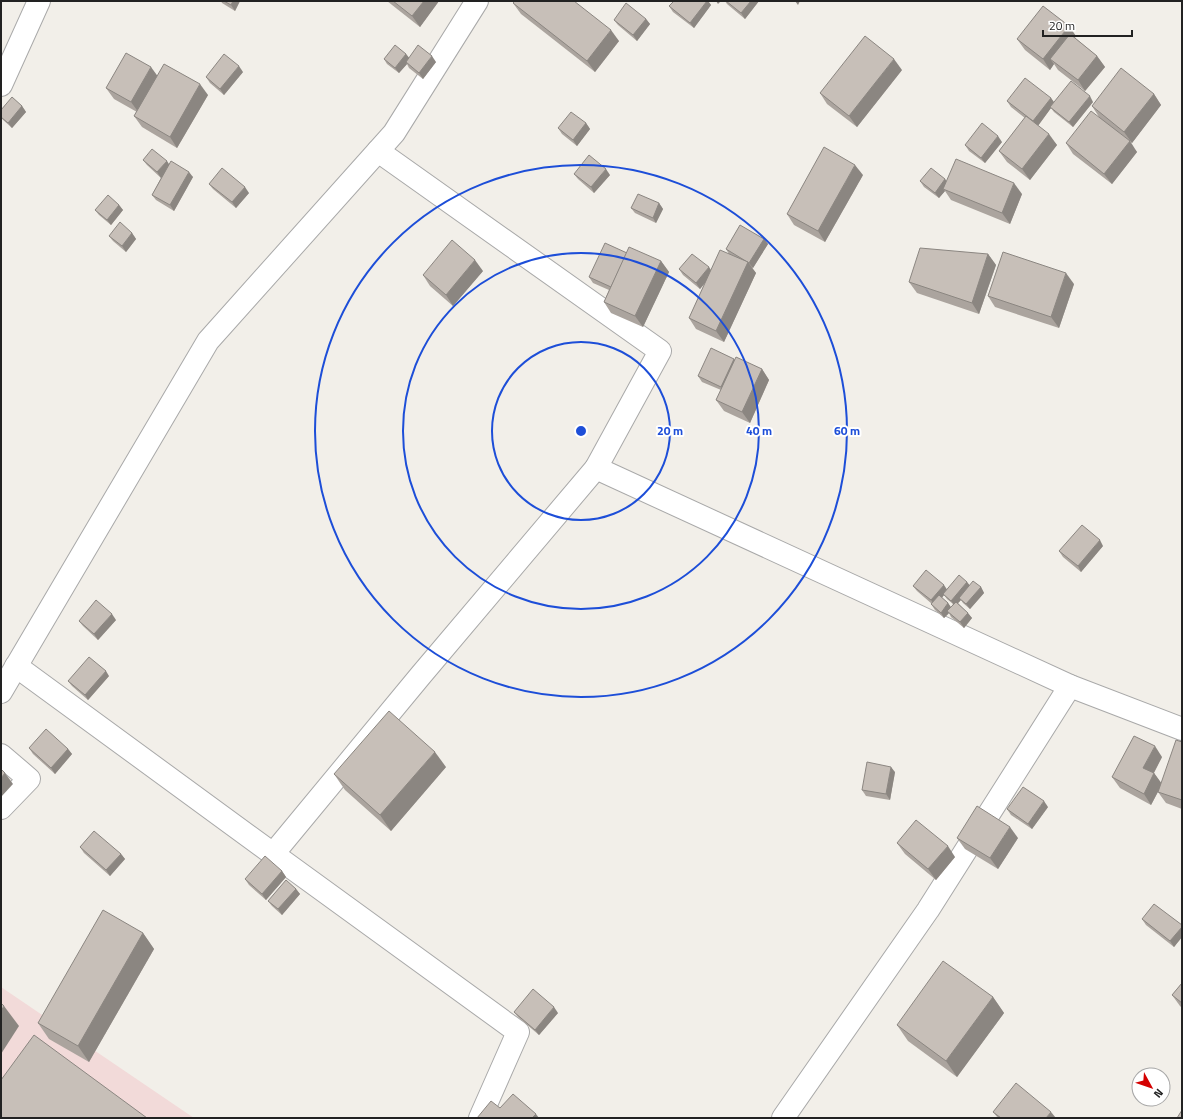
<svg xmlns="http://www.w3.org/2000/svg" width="1183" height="1119" font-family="'Titillium Web',sans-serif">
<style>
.commercial{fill:#f2dad9}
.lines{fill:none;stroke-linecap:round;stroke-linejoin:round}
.street-casing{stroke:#a9a9a9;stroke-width:24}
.street{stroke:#fff;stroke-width:22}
.wall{fill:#aba49e;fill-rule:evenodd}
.shaded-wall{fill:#8b8681}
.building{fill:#c7bfb8;stroke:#8b8681}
.ring{fill:none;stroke:#1d4ed8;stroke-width:2}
.centre{fill:#1d4ed8;stroke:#fff;stroke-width:2}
.ring-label{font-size:12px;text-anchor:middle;font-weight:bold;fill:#1d4ed8;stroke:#fff;stroke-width:4;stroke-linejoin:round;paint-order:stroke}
</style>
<rect width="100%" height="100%" fill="#f2efe9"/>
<!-- commercial -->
<polygon class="commercial" points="1,987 194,1118 1,1118"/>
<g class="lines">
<defs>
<g id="street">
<polyline points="1,85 39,1"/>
<polyline points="378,151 660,351 596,468"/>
<polyline points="16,666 273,854"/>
<polyline points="1,692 208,341 394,133 477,1"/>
<polyline points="1,755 29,779 1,808"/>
<polyline points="480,1118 518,1032 273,854 421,675 596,468 1070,686 1182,729"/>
<polyline points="783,1118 928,910 1070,686"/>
</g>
</defs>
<!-- street casing -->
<use href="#street" class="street-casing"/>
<!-- street -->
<use href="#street" class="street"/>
</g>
<!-- wall -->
<g class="wall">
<polygon points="221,1 240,1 235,11 222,3"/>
<polygon points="387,1 439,1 420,27"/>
<polygon points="674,1 708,1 711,5 694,28 673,12 669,6"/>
<polygon points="725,1 759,1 745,19 727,4"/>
<polygon points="513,3 619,41 595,72 521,14"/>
<polygon points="646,19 650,24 637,41 618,25 614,20"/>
<polygon points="1076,36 1075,38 1097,56 1105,67 1085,91 1058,70 1054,64 1050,70 1025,50 1017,39"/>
<polygon points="406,54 409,58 436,62 423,79 409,68 407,64 399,73 387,64 384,59"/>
<polygon points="902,70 857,127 827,104 820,93"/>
<polygon points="243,72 224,95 210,83 206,77"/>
<polygon points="157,76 208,95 177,148 142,127 134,116 137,112 114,99 106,88"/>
<polygon points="1154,94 1161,105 1132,143 1118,132 1137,152 1112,184 1073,154 1066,143 1099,117 1092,106"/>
<polygon points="1051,98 1054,102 1093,102 1073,127 1054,112 1051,108 1038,126 1057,145 1030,180 1007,162 999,151 1025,118 1011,107 1007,101"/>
<polygon points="22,106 26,112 12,128 1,118 1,110"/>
<polygon points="586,123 590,129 577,146 562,134 558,128"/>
<polygon points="1002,142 985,163 969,151 965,145"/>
<polygon points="143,160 169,165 193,177 174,211 156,200 152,195 162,176 161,178 147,165"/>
<polygon points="574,174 610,175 594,193 578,179"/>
<polygon points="863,175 825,242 794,225 787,214"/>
<polygon points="945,179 946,181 1022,194 1010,224 951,200 945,191 939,198 924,187 920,181"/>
<polygon points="209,184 249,193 236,208 213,189"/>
<polygon points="659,203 663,209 656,223 635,213 631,208"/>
<polygon points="119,205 123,210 111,225 99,215 95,210"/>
<polygon points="132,233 136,239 126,252 113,241 109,236"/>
<polygon points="764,239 768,244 753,268 751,267 756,273 724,342 696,329 689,318 705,283 700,289 683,275 679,269 711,270 729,254 726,249"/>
<polygon points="627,253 661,261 669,272 643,327 611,313 604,302 609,290 593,283 589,277"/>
<polygon points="988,254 996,265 979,314 917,293 909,282"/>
<polygon points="483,271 453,306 430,286 423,275"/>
<polygon points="1074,284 1059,328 995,307 988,296"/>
<polygon points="734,359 735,360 762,369 769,380 750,423 724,411 716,400 721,390 702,382 698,376"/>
<polygon points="1103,546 1081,572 1063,557 1059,551"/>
<path d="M967,582L969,585L981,587L984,593L970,609L963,603L961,600L958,603L972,618L964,628L951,617L949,613L944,618L935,610L931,604H932L917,591L913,586L947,589ZM944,595L947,599L953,604L951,607L948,603L942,598Z"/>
<polygon points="116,620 98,640 83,626 79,621"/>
<polygon points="109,676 88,700 72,686 68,681"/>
<polygon points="1182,742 1182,809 1166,803 1158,792 1159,790 1151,805 1120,788 1112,777 1162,757 1154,773 1161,783"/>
<polygon points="29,748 68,749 72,754 55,774 33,754"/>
<polygon points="446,767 391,831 345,790 334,774"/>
<polygon points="895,772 890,800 866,796 862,790"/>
<polygon points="1048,807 1032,829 1011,815 1007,809"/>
<polygon points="957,838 1018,838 998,869 965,849"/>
<polygon points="897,843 955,857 936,880 905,854"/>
<polygon points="80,847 121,854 125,859 110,876 84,853"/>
<polygon points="282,871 286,877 266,900 249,885 245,879"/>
<polygon points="296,889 300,894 282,915 272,906 268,901"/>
<polygon points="1142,919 1182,925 1182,937 1174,947 1146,925"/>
<polygon points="143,933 154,949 89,1062 49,1039 38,1023"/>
<polygon points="1182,983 1182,1008 1180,1006 1172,995"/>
<polygon points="993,997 1004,1013 957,1077 908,1041 897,1025"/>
<polygon points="514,1012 558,1013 539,1035 518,1017"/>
<polygon points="993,1112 1056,1118 998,1118"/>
</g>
<!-- shaded-wall -->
<g class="shaded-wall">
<polygon points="233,1 240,1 235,11 231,5"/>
<polygon points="424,1 439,1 420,27 412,16"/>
<polygon points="707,1 708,1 711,5 694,28 690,23"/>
<polygon points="716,1 721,1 718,4"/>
<polygon points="751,1 759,1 745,19 741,13"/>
<polygon points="795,1 800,1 798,5"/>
<polygon points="646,19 650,24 637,41 633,35"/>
<polygon points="1069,26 1076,36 1056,63 1050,59 1054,64 1050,70 1043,59"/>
<polygon points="611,30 619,41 595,72 587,61"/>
<polygon points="406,54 410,59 406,62 407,64 399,73 395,68"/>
<polygon points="432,56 436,62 423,79 419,73"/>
<polygon points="1097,56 1105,67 1085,91 1078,80"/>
<polygon points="894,59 902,70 857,127 849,116"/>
<polygon points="239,66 243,72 224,95 220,89"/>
<polygon points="151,67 159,78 139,113 131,102"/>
<polygon points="200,84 208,95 177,148 170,137"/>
<polygon points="1154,94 1161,105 1132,143 1124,132"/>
<polygon points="1090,96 1093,102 1073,127 1069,122"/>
<polygon points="1051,98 1055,104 1050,107 1051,108 1037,127 1033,121"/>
<polygon points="22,106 26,112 12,128 8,123"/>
<polygon points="586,123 590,129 577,146 573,140"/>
<polygon points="1049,134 1057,145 1030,180 1022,169"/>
<polygon points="998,136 1002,142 985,163 981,158"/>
<polygon points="1130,141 1137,152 1112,184 1104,174"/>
<polygon points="167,161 171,167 161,178 157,172"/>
<polygon points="855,165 863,175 825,242 818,231"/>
<polygon points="606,169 610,175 594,193 591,187"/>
<polygon points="189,172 193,177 174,211 170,205"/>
<polygon points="945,179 949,185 943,189 945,191 939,198 935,193"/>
<polygon points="1014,183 1022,194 1010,224 1002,213"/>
<polygon points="245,187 249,193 236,208 232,202"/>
<polygon points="659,203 663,209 656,223 653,218"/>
<polygon points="119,205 123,210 111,225 107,220"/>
<polygon points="132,233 136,239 126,252 122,246"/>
<polygon points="764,239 768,244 753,268 749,263"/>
<polygon points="988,254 996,265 979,314 972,303"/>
<polygon points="475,260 483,271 453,306 446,295"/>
<polygon points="661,261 669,272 643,327 635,316"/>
<polygon points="748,262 756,273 724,342 716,331"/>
<polygon points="709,267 713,273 700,289 696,283"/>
<polygon points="1066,273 1074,284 1059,328 1051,317"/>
<polygon points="734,359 738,365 725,392 721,387"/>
<polygon points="762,369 769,380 750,423 742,412"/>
<polygon points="1100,540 1103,546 1081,572 1078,566"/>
<polygon points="967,582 971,587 959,598 961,600 955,606 951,601"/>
<polygon points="944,585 948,591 943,594 944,595 935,606 931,600"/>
<polygon points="981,587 984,593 970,609 966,604"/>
<polygon points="948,603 952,609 947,611 949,613 944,618 941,613"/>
<polygon points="968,613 972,618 964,628 960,622"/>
<polygon points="112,614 116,620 98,640 94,634"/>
<polygon points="106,671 109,676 88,700 85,695"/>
<polygon points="1155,746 1162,757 1151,778 1143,768"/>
<polygon points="68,749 72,754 55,774 51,768"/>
<polygon points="435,752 446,767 391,831 380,815"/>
<polygon points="891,767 895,772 890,800 886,794"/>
<polygon points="5,773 13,784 1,797 1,778"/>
<polygon points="1154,773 1162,784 1151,805 1144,794"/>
<polygon points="1044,801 1048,807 1032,829 1028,824"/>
<polygon points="1010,827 1018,838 998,869 990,858"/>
<polygon points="948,846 955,857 936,880 928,869"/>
<polygon points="121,854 125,859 110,876 106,870"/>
<polygon points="282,871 286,877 266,900 262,894"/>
<polygon points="296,889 300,894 282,915 278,909"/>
<polygon points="1182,927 1182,937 1174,947 1170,941"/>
<polygon points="143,933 154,949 89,1062 78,1046"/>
<polygon points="993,997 1004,1013 957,1077 946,1061"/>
<polygon points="4,1006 19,1026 1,1054 1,1011"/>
<polygon points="554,1007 558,1013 539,1035 535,1030"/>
<polygon points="1051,1112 1056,1118 1046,1118"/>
<polygon points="536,1114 539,1118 532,1118"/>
</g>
<!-- building -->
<g class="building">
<polygon points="224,1 233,1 231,5"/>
<polygon points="393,1 424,1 412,16"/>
<polygon points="515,1 574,1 611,30 587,61 513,3"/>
<polygon points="674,1 707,1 690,23 669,6"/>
<polygon points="726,1 751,1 741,13"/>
<polygon points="626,3 646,19 633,35 614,20"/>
<polygon points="1043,6 1069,26 1043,59 1017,39"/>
<polygon points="1070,34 1097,56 1078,80 1050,59"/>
<polygon points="865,36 894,59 849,116 820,93"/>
<polygon points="395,45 406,54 395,68 384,59"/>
<polygon points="418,45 432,56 419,73 406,62"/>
<polygon points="126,53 151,67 131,102 106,88"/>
<polygon points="224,54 239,66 220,89 206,77"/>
<polygon points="164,64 200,84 170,137 134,116"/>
<polygon points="1121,68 1154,94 1124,132 1092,106"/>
<polygon points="1025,78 1051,98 1033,121 1007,101"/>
<polygon points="1071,81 1090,96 1069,122 1050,107"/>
<polygon points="12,97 22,106 8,123 1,117 1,110"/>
<polygon points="1091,111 1130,141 1104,174 1066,143"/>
<polygon points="571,112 586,123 573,140 558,128"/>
<polygon points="1026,116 1049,134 1022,169 999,151"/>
<polygon points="982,123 998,136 981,158 965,145"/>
<polygon points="824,147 855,165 818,231 787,214"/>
<polygon points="152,149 167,161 157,172 143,160"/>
<polygon points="589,155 606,169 591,187 574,174"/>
<polygon points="956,159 1014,183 1002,213 943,189"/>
<polygon points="171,161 189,172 170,205 152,195"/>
<polygon points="222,168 245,187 232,202 209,184"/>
<polygon points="931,168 945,179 935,193 920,181"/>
<polygon points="638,194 659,203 653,218 631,208"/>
<polygon points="108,195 119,205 107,220 95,210"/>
<polygon points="120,222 132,233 122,246 109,236"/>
<polygon points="740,225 764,239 749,263 726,249"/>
<polygon points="452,240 475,260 446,295 423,275"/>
<polygon points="605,243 627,253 611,287 589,277"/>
<polygon points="629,247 661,261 635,316 604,302"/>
<polygon points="920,248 988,254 972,303 909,282"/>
<polygon points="720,250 748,262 716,331 689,318"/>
<polygon points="1003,252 1066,273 1051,317 988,296"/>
<polygon points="692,254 709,267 696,283 679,269"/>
<polygon points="711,348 734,359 721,387 698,376"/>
<polygon points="736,357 762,369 742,412 716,400"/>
<polygon points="1082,525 1100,540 1078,566 1059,551"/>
<polygon points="926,570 944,585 931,600 913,586"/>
<polygon points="959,575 967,582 951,601 943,594"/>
<polygon points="973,581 981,587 966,604 959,598"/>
<polygon points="939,595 948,603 941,613 931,604"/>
<polygon points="96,600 112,614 94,634 79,621"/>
<polygon points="956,602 968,613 960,622 947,611"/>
<polygon points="89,657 106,671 85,695 68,681"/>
<polygon points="389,711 435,752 380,815 334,774"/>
<polygon points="46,729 68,749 51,768 29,748"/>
<polygon points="1134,736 1155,746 1143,768 1154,773 1144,794 1112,777"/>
<polygon points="1176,740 1182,742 1182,800 1158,792"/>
<polygon points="867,762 891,767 886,794 862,790"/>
<polygon points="1,769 5,773 1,778"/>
<polygon points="1023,787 1044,801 1028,824 1007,809"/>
<polygon points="977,806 1010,827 990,858 957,838"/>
<polygon points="916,820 948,846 928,869 897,843"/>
<polygon points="94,831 121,854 106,870 80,847"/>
<polygon points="265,856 282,871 262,894 245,879"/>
<polygon points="286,880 296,889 278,909 268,901"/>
<polygon points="1154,904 1182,925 1182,927 1170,941 1142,919"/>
<polygon points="103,910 143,933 78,1046 38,1023"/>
<polygon points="943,961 993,997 946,1061 897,1025"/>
<polygon points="1182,983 1182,1003 1172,995"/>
<polygon points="533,989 554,1007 535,1030 514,1012"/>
<polygon points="1,1003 4,1006 1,1011"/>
<polygon points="34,1035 147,1118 1,1118 1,1080"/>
<polygon points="1016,1083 1051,1112 1046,1118 1001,1118 993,1112"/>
<polygon points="513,1094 536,1114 532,1118 477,1118 491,1101 500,1108"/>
<polygon points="1182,1110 1182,1118 1177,1118"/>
</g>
<!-- distance rings -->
<g class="ring">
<circle cx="581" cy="431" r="89"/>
<circle cx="581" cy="431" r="178"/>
<circle cx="581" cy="431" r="266"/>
</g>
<circle cx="581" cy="431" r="6" class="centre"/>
<g class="ring-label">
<text x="670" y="435">20 m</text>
<text x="759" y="435">40 m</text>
<text x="847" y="435">60 m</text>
</g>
<!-- border -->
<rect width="1183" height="1119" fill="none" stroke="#222222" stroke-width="4"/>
<!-- north arrow -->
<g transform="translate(1151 1087) rotate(130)"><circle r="19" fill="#ffffff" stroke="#a7a7a7"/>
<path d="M0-3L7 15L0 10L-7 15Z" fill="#d40000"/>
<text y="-6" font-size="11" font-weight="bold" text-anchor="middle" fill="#222222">N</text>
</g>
<!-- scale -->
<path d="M1043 30v6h89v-6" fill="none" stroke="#222222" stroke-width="2"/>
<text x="1049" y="30" font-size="12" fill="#222222" stroke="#ffffff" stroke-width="3" paint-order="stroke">20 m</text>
</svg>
